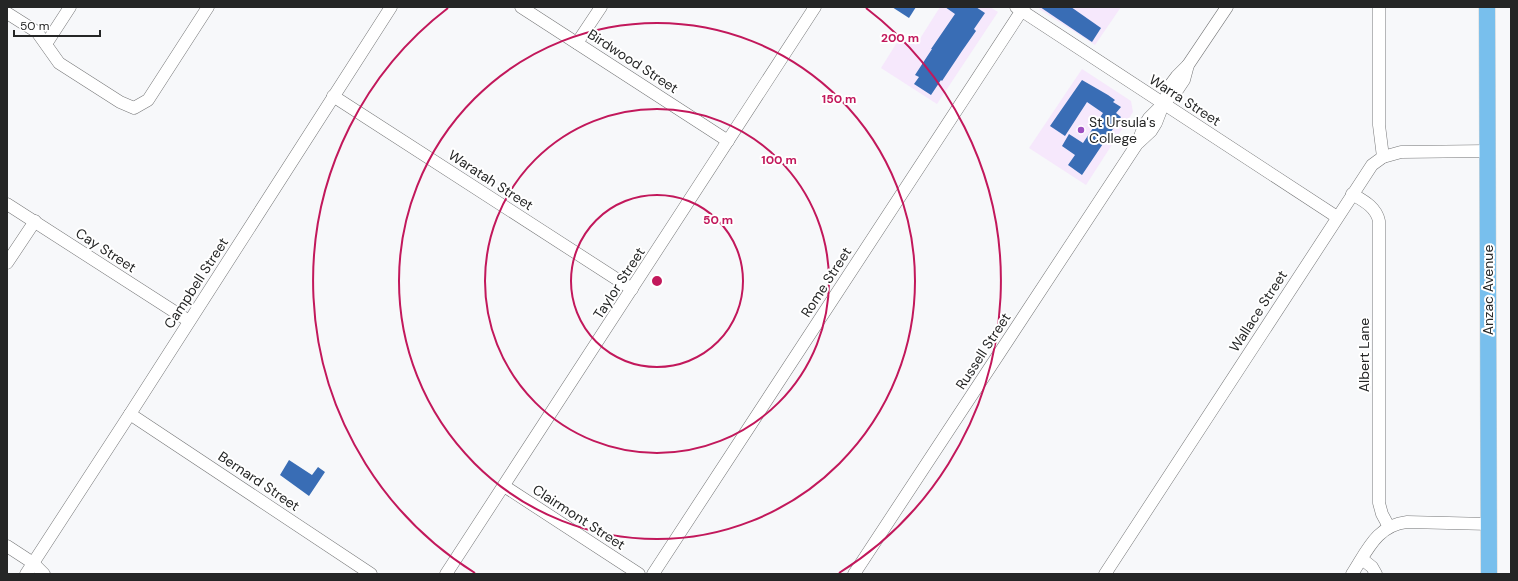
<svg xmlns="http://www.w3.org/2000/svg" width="1518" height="581" font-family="'DM Sans',sans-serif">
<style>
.education{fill:#f6e8fc}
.building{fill:#396db5}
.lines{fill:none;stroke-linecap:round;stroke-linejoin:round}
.minor-casing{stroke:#767778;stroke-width:13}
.major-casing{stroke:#d3d4d4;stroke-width:17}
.minor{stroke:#fff;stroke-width:12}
.major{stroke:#78bfed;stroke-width:16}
.ring{fill:none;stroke:#c2185b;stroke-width:2}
.poi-dot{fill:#9e4fc0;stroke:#fff;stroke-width:1.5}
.labels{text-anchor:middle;stroke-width:4;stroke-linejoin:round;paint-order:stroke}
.street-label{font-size:14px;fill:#252626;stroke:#fff}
.poi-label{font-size:14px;fill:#252626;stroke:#fff;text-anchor:start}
.centre{fill:#c2185b;stroke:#fff;stroke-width:2}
.ring-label{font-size:12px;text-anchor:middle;font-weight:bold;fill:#c2185b;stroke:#fff;stroke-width:4;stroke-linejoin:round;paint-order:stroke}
</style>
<rect width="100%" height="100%" fill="#f7f8fa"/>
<!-- education -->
<g class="education">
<polygon points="940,7 990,7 998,12 937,104 881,68 901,36 916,45"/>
<polygon points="1040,7 1121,7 1095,45 1039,9"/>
<polygon points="1082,69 1131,101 1133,112 1086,185 1029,148"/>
</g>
<!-- building -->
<g class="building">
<polygon points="892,7 916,7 909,18"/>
<polygon points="945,7 976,7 985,13 974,29 976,31 962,51 942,81 941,80 931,95 914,84 919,77 915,75 932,49 931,49 955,14"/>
<polygon points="1040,7 1071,7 1101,28 1092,42"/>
<polygon points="1082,80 1108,95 1115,100 1113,102 1121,107 1116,113 1121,117 1082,175 1068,165 1075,155 1062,146 1069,134 1083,143 1103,113 1087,102 1065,136 1050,126"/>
<polygon points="289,460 312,475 318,467 325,472 309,496 280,475"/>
</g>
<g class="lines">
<defs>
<g id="minor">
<polyline points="521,7 728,141"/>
<polyline points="1016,7 1337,217"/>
<polyline points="1379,7 1379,125 1383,157"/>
<polyline points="7,13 37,32 59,63 120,102 134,108 148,100 208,7"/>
<polyline points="577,43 601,7"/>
<polyline points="46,44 70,7"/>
<polyline points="333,96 632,289"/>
<polyline points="1139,139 1144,126 1149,118 1178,89 1184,80 1188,65 1227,7"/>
<path d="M1352,194C1364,201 1376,207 1379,221V503L1382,514L1389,527"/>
<polyline points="7,204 189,321"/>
<polyline points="7,263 35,221"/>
<polyline points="130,414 371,574"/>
<polyline points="504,486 639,574"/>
<polyline points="7,546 33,563 44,574"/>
<polyline points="1362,559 1372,567 1376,574"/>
<polyline points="26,574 130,414 391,7"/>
<polyline points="446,574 815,7"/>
<polyline points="653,574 1024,7"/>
<polyline points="854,574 1137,144 1151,131 1156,123 1171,84 1177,76 1188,65"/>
<polyline points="1105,574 1372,165 1383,157 1401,152 1488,151"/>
<path d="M1352,574C1367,551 1377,525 1407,522L1489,524"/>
</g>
<polyline id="major" points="1487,7 1489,574"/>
</defs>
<!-- minor casing -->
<use href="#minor" class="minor-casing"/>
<!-- major casing -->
<use href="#major" class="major-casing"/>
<!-- minor -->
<use href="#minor" class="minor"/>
<!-- major -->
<use href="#major" class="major"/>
</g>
<!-- distance rings -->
<g class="ring">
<circle cx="657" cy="281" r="86"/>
<circle cx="657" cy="281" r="172"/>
<circle cx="657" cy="281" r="258"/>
<path d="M475 573A344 344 0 0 1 448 8M866 8A344 344 0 0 1 839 573"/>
</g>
<!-- markers -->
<circle class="poi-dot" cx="1081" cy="130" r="4"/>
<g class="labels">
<!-- street labels -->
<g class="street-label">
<text transform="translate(633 61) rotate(33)" y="5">Birdwood Street</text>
<text transform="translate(1185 100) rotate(33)" y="5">Warra Street</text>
<text transform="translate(491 180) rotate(33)" y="5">Waratah Street</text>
<text transform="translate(106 250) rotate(33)" y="5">Cay Street</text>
<text transform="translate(826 282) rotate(-57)" y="5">Rome Street</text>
<text transform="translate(196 283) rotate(-57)" y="5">Campbell Street</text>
<text transform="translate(619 283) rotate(-57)" y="5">Taylor Street</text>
<text transform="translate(1488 290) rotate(-90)" y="5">Anzac Avenue</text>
<text transform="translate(1258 311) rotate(-57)" y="5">Wallace Street</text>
<text transform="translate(983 351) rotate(-57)" y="5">Russell Street</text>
<text transform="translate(1364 355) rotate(-90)" y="5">Albert Lane</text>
<text transform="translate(259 481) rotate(34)" y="5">Bernard Street</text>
<text transform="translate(579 517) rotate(33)" y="5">Clairmont Street</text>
</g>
<!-- poi labels -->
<g class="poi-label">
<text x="1089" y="127">St Ursula's<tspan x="1089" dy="16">College</tspan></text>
</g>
</g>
<circle cx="657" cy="281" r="6" class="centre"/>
<g class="ring-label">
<text x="900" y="42">200 m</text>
<text x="839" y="103">150 m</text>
<text x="779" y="164">100 m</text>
<text x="718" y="224">50 m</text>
</g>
<!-- border -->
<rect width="1518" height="581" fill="none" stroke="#252626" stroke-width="16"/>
<!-- scale -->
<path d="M14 30v6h86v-6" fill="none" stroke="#252626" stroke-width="2"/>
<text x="20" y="30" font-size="12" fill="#252626" stroke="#ffffff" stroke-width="3" paint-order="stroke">50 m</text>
</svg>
